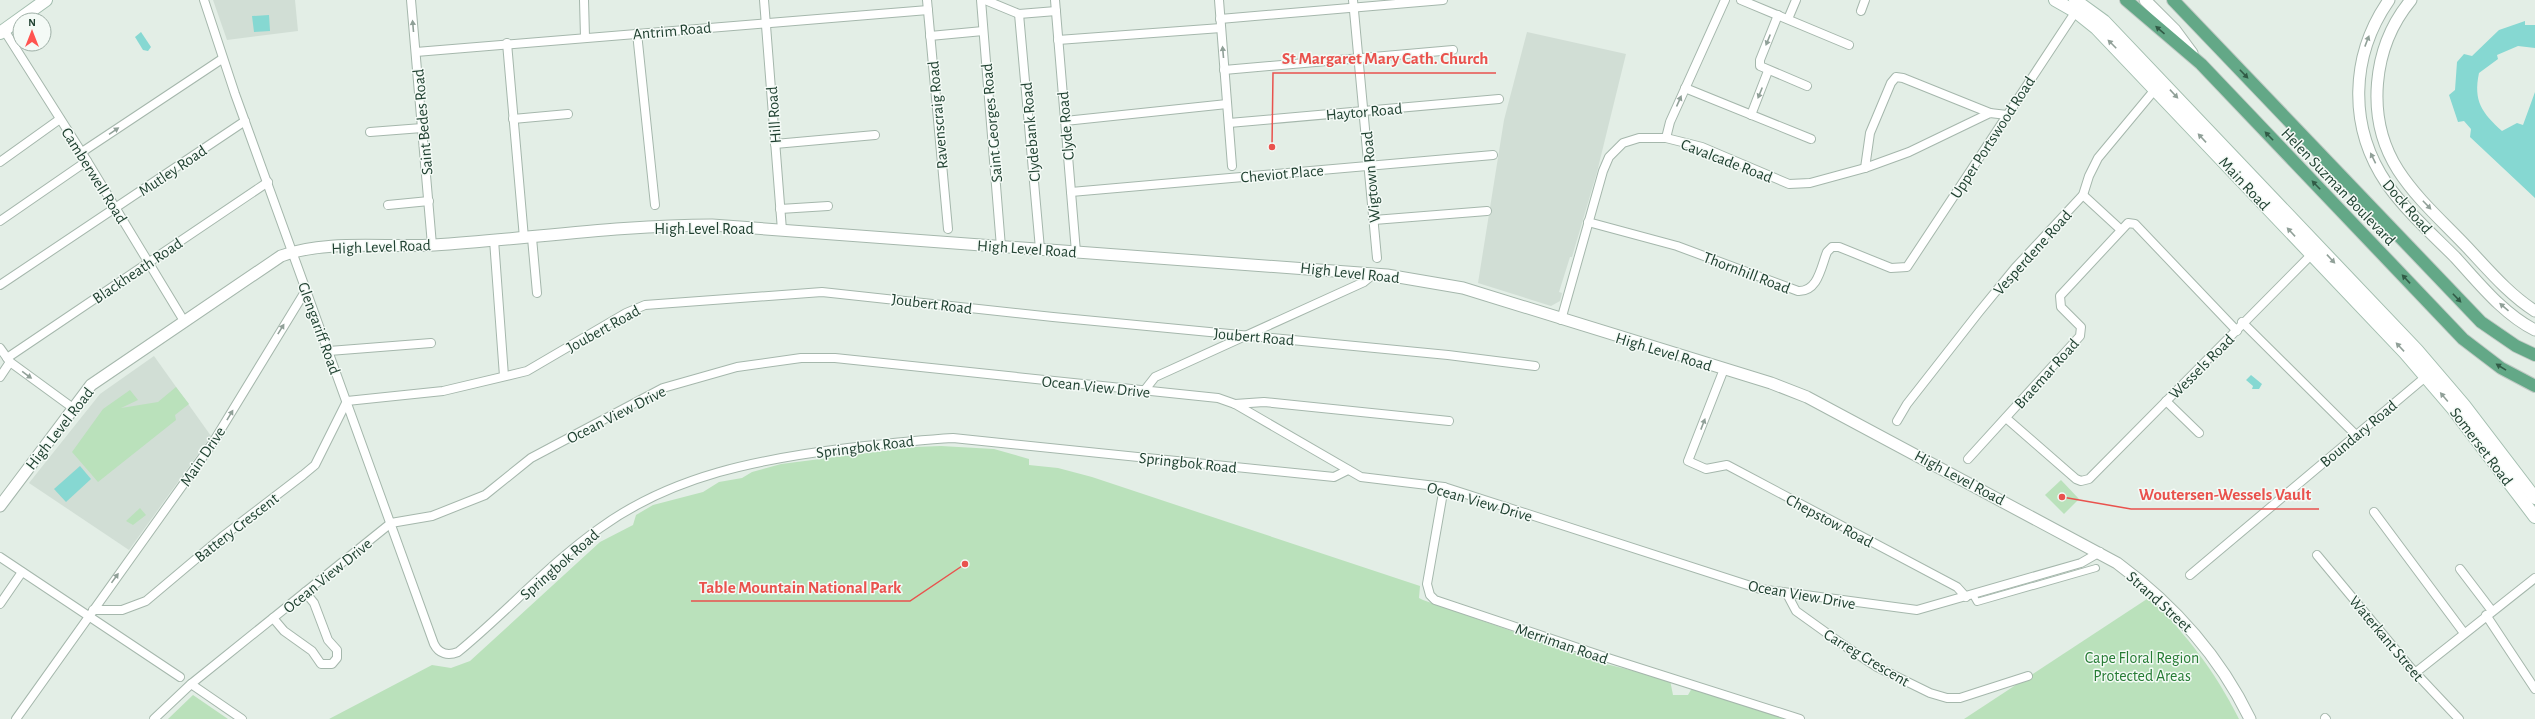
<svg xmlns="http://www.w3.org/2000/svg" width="2535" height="719" font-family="'Alegreya Sans',sans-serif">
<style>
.built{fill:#d1ded5}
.green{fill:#bae1bb}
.water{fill:#86d8d2}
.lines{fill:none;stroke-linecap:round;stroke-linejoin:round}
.pedestrian-casing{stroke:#a5b7ac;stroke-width:8}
.minor-casing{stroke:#a5b7ac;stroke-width:10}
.tertiary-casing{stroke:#a5b7ac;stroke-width:13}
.secondary-casing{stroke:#a3beaf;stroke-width:14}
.primary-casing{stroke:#c1cac5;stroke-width:14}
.pedestrian{stroke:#fff;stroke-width:6}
.minor{stroke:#fff;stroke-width:8}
.tertiary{stroke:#fff;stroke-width:11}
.secondary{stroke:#fff;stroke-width:12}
.primary{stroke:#63a887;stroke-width:12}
.oneway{fill:#90a098}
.oneway2{fill:#315b46}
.labels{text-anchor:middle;stroke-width:3;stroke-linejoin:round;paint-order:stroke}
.street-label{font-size:16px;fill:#204131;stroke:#f4faf6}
.park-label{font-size:16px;fill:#267c34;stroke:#f4faf6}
.leader{fill:none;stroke:#e9524d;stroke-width:1.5}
.callout-dot{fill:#e9524d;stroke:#f4faf6;stroke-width:1.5}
.callout-label{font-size:17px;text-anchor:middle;font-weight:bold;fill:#e9524d;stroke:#f4faf6;stroke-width:3;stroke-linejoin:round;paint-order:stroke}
</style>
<rect width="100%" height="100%" fill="#e3eee6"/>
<!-- built -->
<g class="built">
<polygon points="213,0 295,0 298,31 227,40"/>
<polygon points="1527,32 1626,54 1597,172 1572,257 1570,257 1559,292 1562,293 1560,301 1551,306 1478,283 1504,120"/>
<polygon points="154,356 211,436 129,550 29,483 100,394"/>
</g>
<!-- green -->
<g class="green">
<polygon points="176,387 189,404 175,415 176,420 98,482 72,452 103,409 130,390 138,400 121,408 158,402"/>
<polygon points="941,446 994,449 1029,459 1029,465 1058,468 1092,477 1420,586 1419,598 1423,600 1606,664 1670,680 1673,695 1688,695 1692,688 1789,719 329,719 432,665 451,668 470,661 600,542 633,525 636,515 653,505 703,492 719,482 742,478 752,472 781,464 915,447"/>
<polygon points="2061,480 2079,499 2064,514 2045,495"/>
<polygon points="140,508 146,515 133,525 126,521"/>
<path d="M2150,597C2189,639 2213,668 2239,719H1964Z"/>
<polygon points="193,695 228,719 168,719"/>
</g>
<!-- water -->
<g class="water">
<polygon points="269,15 270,31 254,32 252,16"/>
<path d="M2525,21V25H2535V48L2518,46L2497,55L2498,59L2479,73C2473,101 2482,113 2502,131L2517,123L2523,125L2535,92V198L2470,137L2471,129L2464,121L2458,122L2449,95L2455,90L2457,62L2464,54L2472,56L2499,30Z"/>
<polygon points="141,32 151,47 148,51 143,50 135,37"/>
<polygon points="2251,375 2262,384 2259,389 2252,389 2253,386 2246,380"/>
<polygon points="80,466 91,479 66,502 54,489"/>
</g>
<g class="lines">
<defs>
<polyline id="pedestrian" points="1973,595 1977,602 2096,568"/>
<g id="minor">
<path d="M204,0L235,94L434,644C439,654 448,656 458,652C507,612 549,564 600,528C673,475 760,459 848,448C883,444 918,440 953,438L1334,477L1348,470"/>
<polyline points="411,0 432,245"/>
<polyline points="584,0 585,37"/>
<polyline points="764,0 782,230"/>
<polyline points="927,0 948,229"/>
<polyline points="981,0 1001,247"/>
<polyline points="985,0 1019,14 1056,11"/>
<polyline points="1055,0 1076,252"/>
<polyline points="1219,0 1232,166"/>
<polyline points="1353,0 1377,258"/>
<polyline points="1741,0 1849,45"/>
<polyline points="1861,11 1865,0"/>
<polyline points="1019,14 1040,249"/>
<polyline points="1778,15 1760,60 1760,66 1807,86"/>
<polyline points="1220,19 1443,0"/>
<polyline points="1788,19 1796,0"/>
<polyline points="4,30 87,161 184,321"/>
<polyline points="637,33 655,205"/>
<polyline points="930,36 983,31"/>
<polyline points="1058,40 1221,28"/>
<polyline points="507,43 524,238"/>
<polyline points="416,52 928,10"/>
<polyline points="1224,70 1453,50"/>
<polyline points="1685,88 1811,139"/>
<polyline points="1751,115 1768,71"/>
<polyline points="513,119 568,114"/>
<polyline points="1065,121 1227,104"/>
<polyline points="1229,123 1499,99"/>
<polyline points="370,132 422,128"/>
<polyline points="1666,138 1670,122 1725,0"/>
<polyline points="775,144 875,135"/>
<polyline points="82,152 222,59"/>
<polyline points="0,162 60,119"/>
<polyline points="1865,168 1870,133 1891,83 1896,77 1903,78 1990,113"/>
<polyline points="1071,192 1493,155"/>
<polyline points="2083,195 2120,229"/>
<polyline points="388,205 429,201"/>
<polyline points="780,209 828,206"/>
<polyline points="1374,220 1487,211"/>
<polyline points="0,221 87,161"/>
<path d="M1588,222L1677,246L1798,291C1818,292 1821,267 1827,252L1832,247H1839L1891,268L1907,267L2078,8"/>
<polyline points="532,238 537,293"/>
<polyline points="494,240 504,376"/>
<polyline points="0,285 245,121"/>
<polyline points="1561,320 1603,171 1609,157 1623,143 1639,138 1666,138 1702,147 1789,184 1810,183 1865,168 1909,152 1990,113 2007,115"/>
<polyline points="2242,322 2356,435"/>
<polyline points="0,348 10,362 73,408"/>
<polyline points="329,351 431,343"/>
<polyline points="7,358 268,182"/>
<polyline points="1724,369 1688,461 1706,469 1727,465 1957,587 1966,597"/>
<polyline points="0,377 10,362"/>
<polyline points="1144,391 1155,377 1364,282 1375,273"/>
<polyline points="2166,401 2199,433"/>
<polyline points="1235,404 1264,402 1449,421"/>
<polyline points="2006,418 2076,479 2081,481 2089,479 2315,251"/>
<polyline points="1897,421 1907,404 1979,312 2015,268 2083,195 2089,176 2098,158 2157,87"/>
<polyline points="1968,459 2080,336 2081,327 2061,307 2060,296 2128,223 2135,224 2237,331"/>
<polyline points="1444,487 1427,584 1430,595 1435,600 1611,659 1800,719"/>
<polyline points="2374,512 2464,633"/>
<polyline points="2317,555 2410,667 2459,719"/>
<polyline points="0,557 180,677"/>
<polyline points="2460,569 2492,611"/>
<polyline points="2190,575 2429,374"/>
<polyline points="1787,594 1796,611 1842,644 1877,667 1930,693 1947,698 1960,698 2028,676"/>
<polyline points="0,604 22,572"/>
<polyline points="93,610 122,610 146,601 222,537 303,475 315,465 347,401 443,391 527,371 626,313 645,305 822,292 1053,317 1448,355 1535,366"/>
<polyline points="2486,615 2535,689"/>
<polyline points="273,618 284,631 312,651 321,664 332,664 337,658 337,650 328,640 314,603 305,592"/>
<polyline points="2415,673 2535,578"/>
<polyline points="191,684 242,719"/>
<polyline points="2325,718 2326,719"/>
<polyline points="16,719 212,444 306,290"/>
<polyline points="154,719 191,684 391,523 432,516 485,495 531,458 663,388 737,367 801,358 835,358 1218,398 1235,404 1361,477 1444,487 1760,589 1917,610 2081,563 2100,552"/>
</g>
<g id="tertiary">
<polyline points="2145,0 2175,30 2192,53"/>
<path d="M2389,0C2350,56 2348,127 2387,184C2406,211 2432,234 2455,257C2479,283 2503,314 2535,330"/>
<path d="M2411,0C2372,47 2365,118 2398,170C2416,198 2442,221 2465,245C2487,268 2508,294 2535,311"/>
<path d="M0,506L91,385L281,256C326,239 386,248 434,245C527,239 620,225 712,225L1387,275L1463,288L1771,383L1807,397L2117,563C2174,605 2219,655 2250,719"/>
</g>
<g id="secondary">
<polyline points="2055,0 2076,12 2096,28 2405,353 2453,409 2535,517"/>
<polyline points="2075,0 2104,21 2417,350 2464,405 2535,498"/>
<polyline points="0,33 46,0"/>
</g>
<g id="primary">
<polyline points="2126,0 2201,64 2463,339 2501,368 2535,386"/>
<polyline points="2173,0 2481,322 2516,346 2535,355"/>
</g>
</defs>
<!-- pedestrian casing -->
<use href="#pedestrian" class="pedestrian-casing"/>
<!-- minor casing -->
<use href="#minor" class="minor-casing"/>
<!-- tertiary casing -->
<use href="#tertiary" class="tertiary-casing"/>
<!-- secondary casing -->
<use href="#secondary" class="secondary-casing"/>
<!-- primary casing -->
<use href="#primary" class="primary-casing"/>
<!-- pedestrian -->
<use href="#pedestrian" class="pedestrian"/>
<!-- minor -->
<use href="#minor" class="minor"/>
<!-- tertiary -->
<use href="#tertiary" class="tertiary"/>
<!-- secondary -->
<use href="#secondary" class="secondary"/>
<!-- primary -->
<use href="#primary" class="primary"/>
</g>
<!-- one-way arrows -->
<defs><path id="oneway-solid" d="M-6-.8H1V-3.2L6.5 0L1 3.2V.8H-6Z"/></defs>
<g class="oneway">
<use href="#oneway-solid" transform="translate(413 26) rotate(-95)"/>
<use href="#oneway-solid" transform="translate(1768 40) rotate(112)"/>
<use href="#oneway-solid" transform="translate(2367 41) rotate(-69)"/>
<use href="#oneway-solid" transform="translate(2112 44) rotate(-135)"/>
<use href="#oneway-solid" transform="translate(1223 52) rotate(-95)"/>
<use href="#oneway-solid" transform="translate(1760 93) rotate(112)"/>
<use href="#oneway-solid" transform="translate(2174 94) rotate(47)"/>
<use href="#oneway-solid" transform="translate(1679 101) rotate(-66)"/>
<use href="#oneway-solid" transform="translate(114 131) rotate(-34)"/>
<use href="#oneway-solid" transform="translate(2202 138) rotate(-133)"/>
<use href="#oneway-solid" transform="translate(2373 158) rotate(-116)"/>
<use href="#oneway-solid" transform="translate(2427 205) rotate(46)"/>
<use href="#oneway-solid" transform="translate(2291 232) rotate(-133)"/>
<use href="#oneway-solid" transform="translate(2331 259) rotate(47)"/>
<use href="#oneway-solid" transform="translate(2504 307) rotate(-139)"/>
<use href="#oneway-solid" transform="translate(281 329) rotate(-58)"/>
<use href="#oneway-solid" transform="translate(2400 347) rotate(-133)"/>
<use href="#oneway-solid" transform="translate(27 375) rotate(36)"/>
<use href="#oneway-solid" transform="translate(2444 397) rotate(-130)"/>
<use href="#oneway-solid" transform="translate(230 415) rotate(-59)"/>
<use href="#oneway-solid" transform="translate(1703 424) rotate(-69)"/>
<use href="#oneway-solid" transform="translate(115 578) rotate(-54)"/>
</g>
<g class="oneway2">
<use href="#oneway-solid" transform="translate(2160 30) rotate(-139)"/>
<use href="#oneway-solid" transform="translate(2244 74) rotate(46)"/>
<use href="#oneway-solid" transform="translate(2269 136) rotate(-134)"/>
<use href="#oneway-solid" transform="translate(2316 185) rotate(-134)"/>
<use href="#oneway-solid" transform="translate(2406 279) rotate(-133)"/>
<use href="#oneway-solid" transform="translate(2457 298) rotate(46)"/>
<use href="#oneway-solid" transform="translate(2501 367) rotate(-148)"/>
</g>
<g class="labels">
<!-- street labels -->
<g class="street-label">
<text transform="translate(672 30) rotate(-5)" y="6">Antrim Road</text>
<text transform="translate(1364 111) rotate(-5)" y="6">Haytor Road</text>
<text transform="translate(773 115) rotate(-94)" y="6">Hill Road</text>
<text transform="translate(937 115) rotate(-95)" y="6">Ravenscraig Road</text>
<text transform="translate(422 122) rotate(-95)" y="6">Saint Bedes Road</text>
<text transform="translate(991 123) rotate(-95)" y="6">Saint Georges Road</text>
<text transform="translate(1065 126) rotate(-95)" y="6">Clyde Road</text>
<text transform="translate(1030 132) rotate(-95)" y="6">Clydebank Road</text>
<text transform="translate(1992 137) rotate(-57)" y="6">Upper Portswood Road</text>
<text transform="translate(1727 160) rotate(21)" y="6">Cavalcade Road</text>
<text transform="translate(172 170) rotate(-34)" y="6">Mutley Road</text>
<text transform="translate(1282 173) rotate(-5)" y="6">Cheviot Place</text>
<text transform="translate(95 175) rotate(58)" y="6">Camberwell Road</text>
<text transform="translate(1370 177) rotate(-95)" y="6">Wigtown Road</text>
<text transform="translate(2245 183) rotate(47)" y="6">Main Road</text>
<text transform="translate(2339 186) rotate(46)" y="6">Helen Suzman Boulevard</text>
<text transform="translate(2408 206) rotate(49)" y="6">Dock Road</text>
<text x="704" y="234">High Level Road</text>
<text transform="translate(381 246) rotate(-2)" y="6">High Level Road</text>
<text transform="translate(1027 248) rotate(4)" y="6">High Level Road</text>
<text transform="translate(2032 252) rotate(-48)" y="6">Vesperdene Road</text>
<text transform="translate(137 270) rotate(-34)" y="6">Blackheath Road</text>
<text transform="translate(1350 272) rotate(6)" y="6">High Level Road</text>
<text transform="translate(1747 272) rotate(21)" y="6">Thornhill Road</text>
<text transform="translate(932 303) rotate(7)" y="6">Joubert Road</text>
<text transform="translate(320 328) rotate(70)" y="6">Glengariff Road</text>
<text transform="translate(603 328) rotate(-29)" y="6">Joubert Road</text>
<text transform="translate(1254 336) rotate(5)" y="6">Joubert Road</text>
<text transform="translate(1664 351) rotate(17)" y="6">High Level Road</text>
<text transform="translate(2201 366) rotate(-45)" y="6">Wessels Road</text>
<text transform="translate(2046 373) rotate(-48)" y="6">Braemar Road</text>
<text transform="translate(1096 386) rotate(6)" y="6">Ocean View Drive</text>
<text transform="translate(616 414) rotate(-27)" y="6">Ocean View Drive</text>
<text transform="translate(59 428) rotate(-52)" y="6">High Level Road</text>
<text transform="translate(2358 433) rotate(-40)" y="6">Boundary Road</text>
<text transform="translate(865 446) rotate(-7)" y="6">Springbok Road</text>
<text transform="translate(2482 446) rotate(53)" y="6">Somerset Road</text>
<text transform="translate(202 456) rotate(-56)" y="6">Main Drive</text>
<text transform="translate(1188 462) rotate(6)" y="6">Springbok Road</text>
<text transform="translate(1960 477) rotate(28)" y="6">High Level Road</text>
<text transform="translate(1480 501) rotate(16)" y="6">Ocean View Drive</text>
<text transform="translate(1830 520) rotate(28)" y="6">Chepstow Road</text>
<text transform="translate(236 527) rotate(-38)" y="6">Battery Crescent</text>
<text transform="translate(559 564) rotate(-41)" y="6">Springbok Road</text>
<text transform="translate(327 575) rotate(-39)" y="6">Ocean View Drive</text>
<text transform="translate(1802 594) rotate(10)" y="6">Ocean View Drive</text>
<text transform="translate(2160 601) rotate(42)" y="6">Strand Street</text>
<text transform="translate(2387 638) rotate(50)" y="6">Waterkant Street</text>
<text transform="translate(1562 643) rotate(19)" y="6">Merriman Road</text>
<text transform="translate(1867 657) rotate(31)" y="6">Carreg Crescent</text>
</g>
<!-- park labels -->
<g class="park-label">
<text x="2142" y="663">Cape Floral Region<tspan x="2142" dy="18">Protected Areas</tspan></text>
</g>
</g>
<!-- callouts -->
<path class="leader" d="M1272 147L1273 73H1496M2062 497L2131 509H2319M965 564L910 601H691"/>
<g class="callout-dot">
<circle cx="1272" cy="147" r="4"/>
<circle cx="2062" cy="497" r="4"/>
<circle cx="965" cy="564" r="4"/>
</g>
<g class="callout-label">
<text x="1385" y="64">St Margaret Mary Cath. Church</text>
<text x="2225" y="500">Woutersen-Wessels Vault</text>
<text x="800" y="593">Table Mountain National Park</text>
</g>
<!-- north arrow -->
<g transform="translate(32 32)"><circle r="19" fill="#f4faf6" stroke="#9fb0a7"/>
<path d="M0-3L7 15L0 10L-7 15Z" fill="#ff5450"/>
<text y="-6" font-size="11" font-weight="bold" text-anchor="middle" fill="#204131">N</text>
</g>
</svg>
